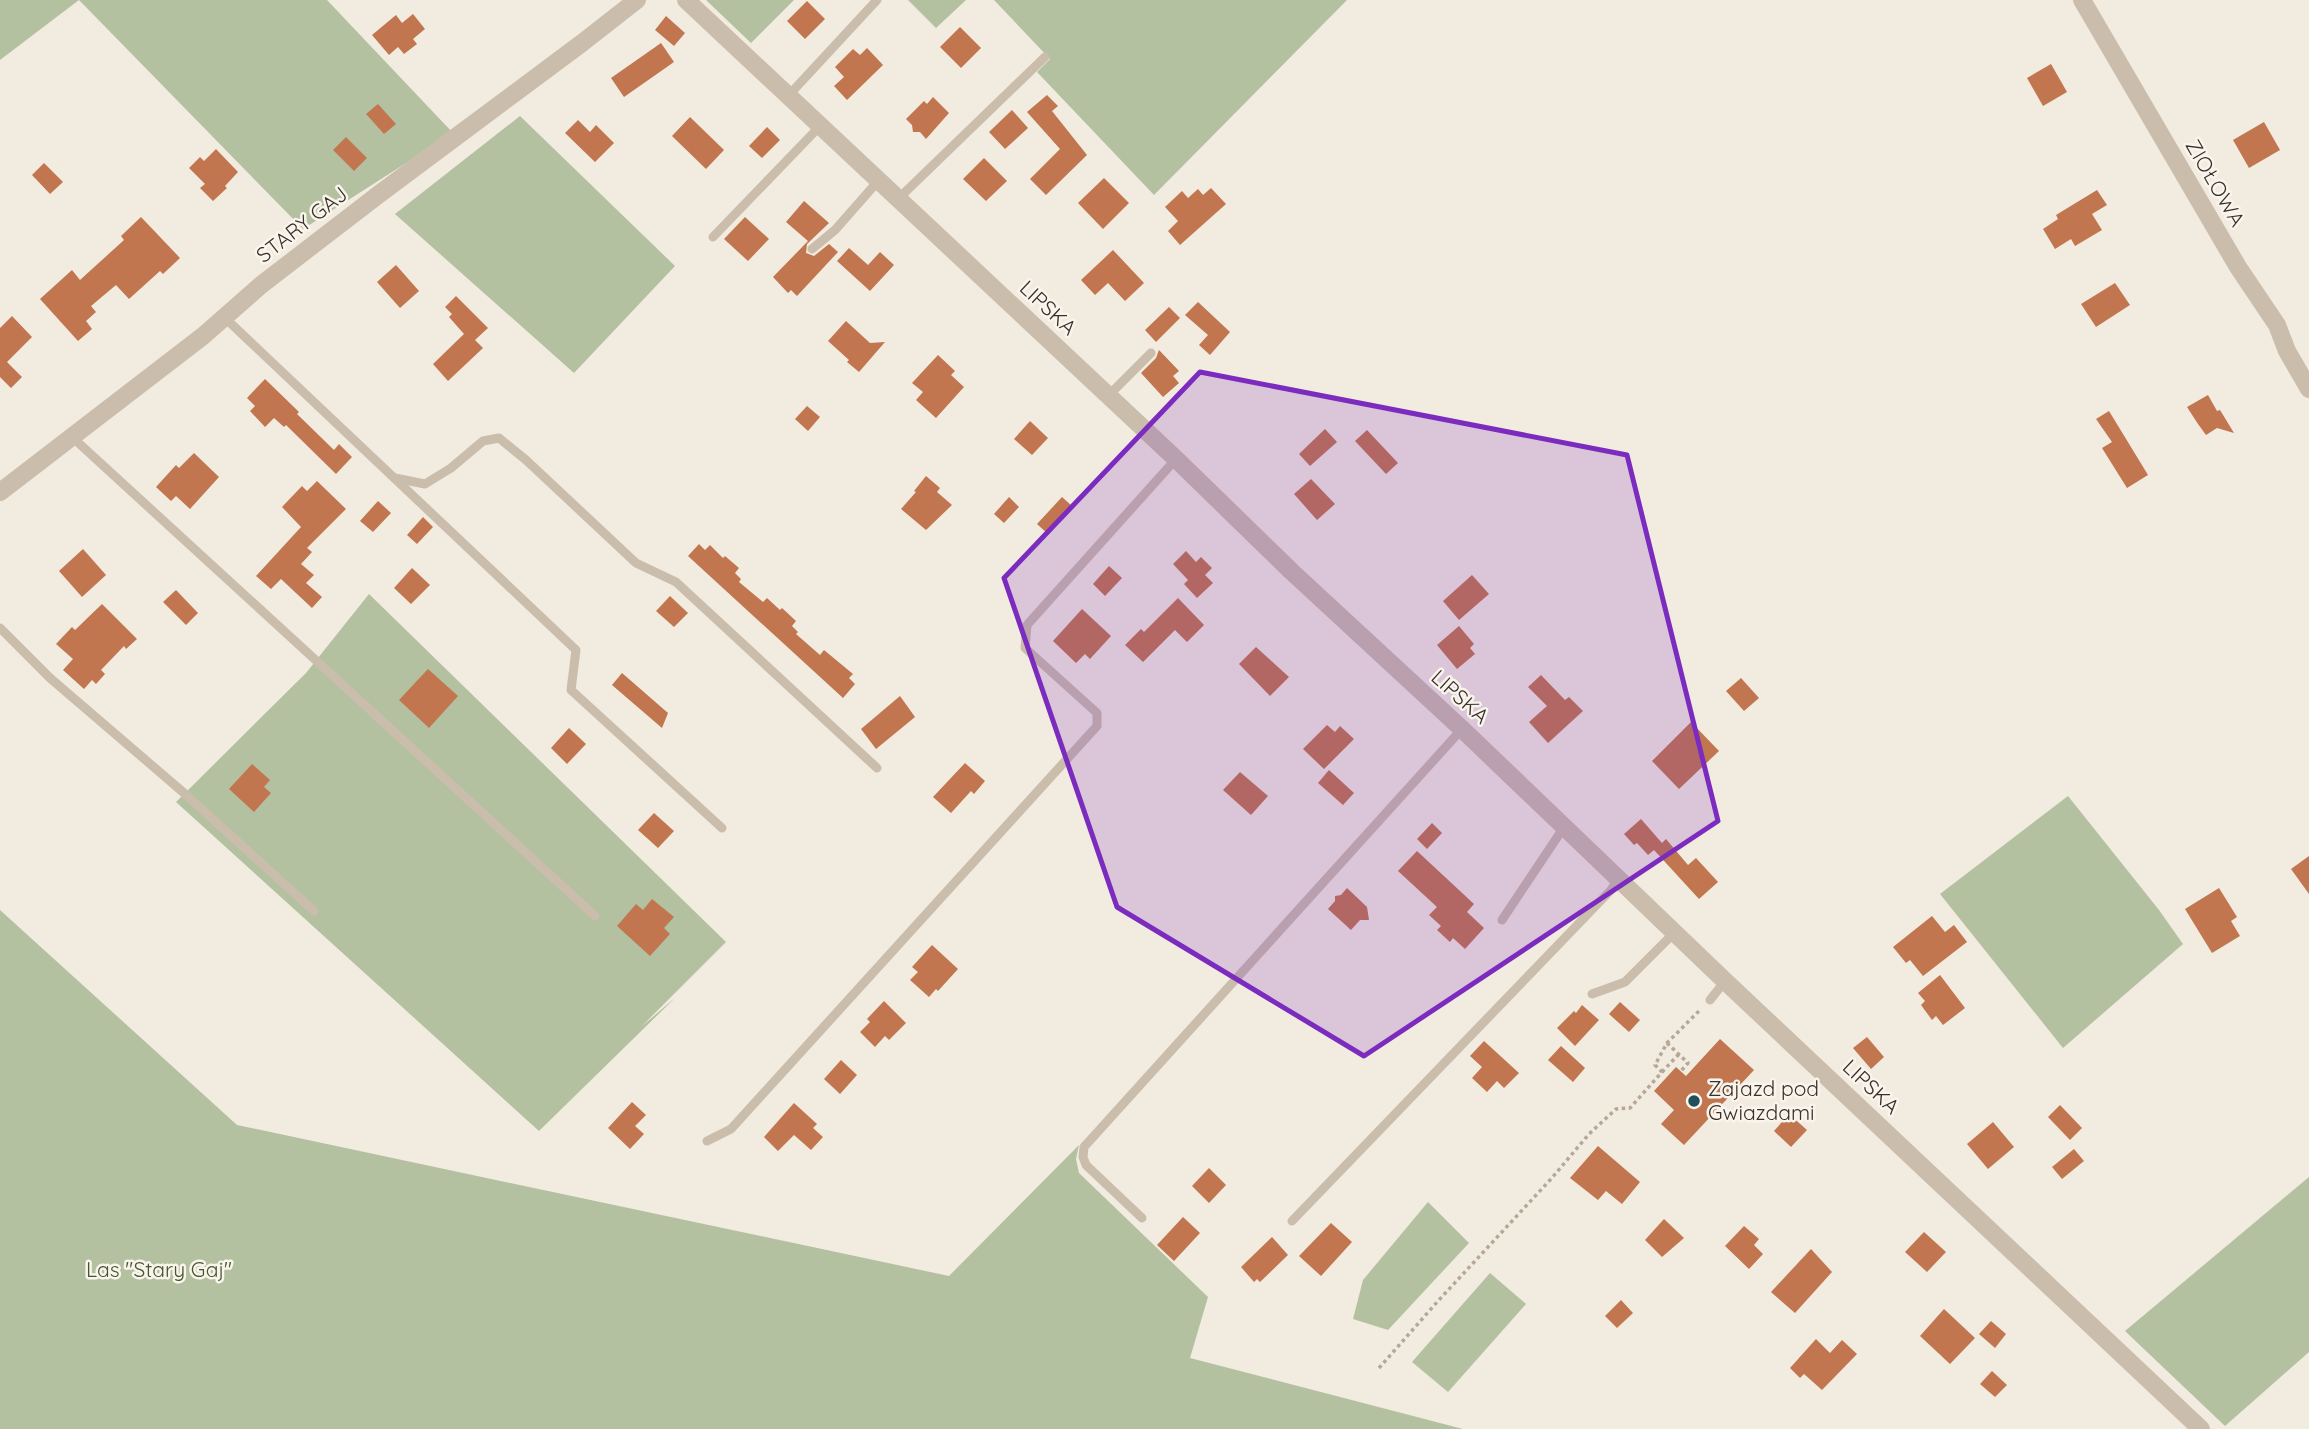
<svg xmlns="http://www.w3.org/2000/svg" width="2309" height="1429" font-family="Quicksand,sans-serif">
<style>
.green{fill:#b3c1a0}
.building{fill:#c1764f}
.lines{fill:none;stroke-linecap:round;stroke-linejoin:round}
.path{stroke:#b6a796;stroke-width:3.5;stroke-dasharray:3.5 3.5;stroke-linecap:butt}
.lane{stroke:#cabdac;stroke-width:9}
.street{stroke:#cabdac;stroke-width:18}
.marked{fill:#7b2cbf;fill-opacity:0.2;stroke:#7b2cbf;stroke-width:5;stroke-linejoin:round}
.poi-dot{fill:#215059;stroke:#faf5ec;stroke-width:2.5}
.labels{text-anchor:middle;stroke-width:5;stroke-linejoin:round;paint-order:stroke}
.street-label{font-size:21px;fill:#39302b;stroke:#faf5ec}
.poi-label{font-size:21px;fill:#39302b;stroke:#faf5ec;text-anchor:start}
.park-label{font-size:21px;fill:#44562f;stroke:#faf5ec}
</style>
<rect width="100%" height="100%" fill="#f2ebe0"/>
<!-- green -->
<g class="green">
<polygon points="0,0 327,0 453,133 303,229 79,0 0,60"/>
<polygon points="706,0 794,0 751,43"/>
<polygon points="908,0 966,0 936,28"/>
<polygon points="994,0 1347,0 1154,195 1037,72 1050,59"/>
<polygon points="520,116 675,266 574,373 395,214"/>
<polygon points="369,594 726,942 641,1027 676,997 539,1131 176,802 306,673"/>
<polygon points="2068,796 2159,910 2183,944 2063,1048 1940,894"/>
<polygon points="0,910 237,1125 949,1276 1079,1145 1076,1159 1079,1173 1208,1297 1190,1358 1463,1429 0,1429"/>
<polygon points="2309,1177 2309,1352 2225,1426 2125,1331"/>
<polygon points="1428,1202 1469,1243 1388,1330 1353,1319 1363,1280"/>
<polygon points="1490,1273 1526,1304 1448,1392 1412,1362"/>
</g>
<!-- building -->
<g class="building">
<polygon points="807,1 825,19 805,39 787,21"/>
<polygon points="413,14 425,29 413,39 417,44 404,54 398,47 389,55 372,35 396,15 402,23"/>
<polygon points="666,16 685,33 674,46 655,30"/>
<polygon points="960,27 981,48 961,68 940,47"/>
<polygon points="661,43 674,62 624,97 611,78"/>
<polygon points="867,48 883,65 847,100 834,86 844,77 835,67 853,49 860,55"/>
<polygon points="2051,64 2067,92 2043,106 2027,78"/>
<polygon points="1047,95 1058,106 1052,111 1087,155 1046,195 1030,179 1060,149 1027,112"/>
<polygon points="933,97 949,113 926,139 920,132 913,132 912,125 906,119 924,101 927,104"/>
<polygon points="378,104 396,124 384,134 366,114"/>
<polygon points="1012,110 1028,128 1005,149 989,132"/>
<polygon points="690,117 724,150 706,169 672,136"/>
<polygon points="578,120 590,132 596,125 614,143 595,162 565,133"/>
<polygon points="2264,122 2280,150 2249,168 2233,140"/>
<polygon points="767,127 780,140 762,158 749,146"/>
<polygon points="346,137 367,158 354,171 333,150"/>
<polygon points="216,149 238,172 225,186 227,188 213,201 200,188 205,184 189,168 200,157 204,161"/>
<polygon points="984,158 1007,181 986,201 963,179"/>
<polygon points="44,163 63,182 50,194 32,175"/>
<polygon points="1104,178 1129,203 1103,229 1078,203"/>
<polygon points="1211,188 1226,204 1180,245 1168,231 1178,221 1165,207 1182,191 1188,198 1198,189 1203,195"/>
<polygon points="2097,190 2107,205 2092,214 2102,230 2075,246 2071,239 2055,249 2043,229 2058,219 2056,215"/>
<polygon points="804,201 829,223 807,244 806,253 814,256 829,244 838,252 797,296 791,290 788,293 773,277 808,241 786,222"/>
<polygon points="141,217 180,258 163,274 160,271 129,299 116,285 91,306 96,312 86,321 92,329 78,341 40,299 72,270 80,280 124,240 121,236"/>
<polygon points="745,217 769,239 748,261 724,239"/>
<polygon points="849,248 868,265 880,252 894,265 870,291 837,261"/>
<polygon points="1113,250 1144,283 1125,301 1108,283 1095,295 1081,280"/>
<polygon points="396,265 419,291 400,308 377,282"/>
<polygon points="2115,283 2130,305 2096,327 2081,304"/>
<polygon points="456,296 488,328 475,340 483,348 448,381 433,364 464,334 449,317 452,314 445,307"/>
<polygon points="1198,302 1230,332 1210,355 1199,345 1208,335 1185,315"/>
<polygon points="1169,307 1180,318 1156,342 1145,330"/>
<polygon points="12,316 32,337 7,362 22,377 11,388 0,377 0,328"/>
<polygon points="846,321 870,343 885,342 859,372 847,362 849,360 828,341"/>
<polygon points="1159,350 1179,371 1173,376 1179,383 1163,397 1141,373 1156,358"/>
<polygon points="938,355 955,371 951,375 964,387 936,418 916,400 923,392 912,383"/>
<polygon points="265,379 299,412 297,414 334,450 339,444 352,457 336,474 286,425 284,427 274,418 265,427 250,411 255,406 247,398"/>
<polygon points="2208,395 2217,411 2220,410 2234,433 2217,428 2206,435 2198,424 2187,407"/>
<polygon points="807,406 820,417 808,431 795,419"/>
<polygon points="2109,411 2148,475 2127,488 2102,448 2112,442 2096,419"/>
<polygon points="1030,421 1048,438 1032,455 1014,439"/>
<polygon points="1325,429 1337,442 1310,466 1299,454"/>
<polygon points="1367,430 1398,463 1386,474 1355,441"/>
<polygon points="194,453 219,477 190,509 176,496 171,501 156,487 176,465 179,468"/>
<polygon points="926,476 940,488 937,492 952,505 926,530 901,509 916,492 914,491"/>
<polygon points="1311,479 1335,504 1317,520 1294,494"/>
<polygon points="317,481 346,509 307,548 312,552 301,564 314,575 306,583 322,597 312,608 281,579 271,589 256,576 301,527 282,507 302,486 307,491"/>
<polygon points="1009,497 1019,507 1004,523 994,514"/>
<polygon points="1062,497 1072,506 1048,534 1037,524"/>
<polygon points="378,501 391,513 373,532 360,521"/>
<polygon points="423,517 433,527 417,544 407,535"/>
<polygon points="699,544 705,550 710,545 723,558 725,556 739,568 735,573 741,579 739,582 763,602 767,598 780,610 782,608 796,621 792,626 798,632 796,634 820,655 824,650 853,674 849,678 855,684 843,698 688,556"/>
<polygon points="83,549 106,575 82,597 59,571"/>
<polygon points="1186,551 1196,562 1201,557 1212,568 1205,575 1213,583 1197,598 1184,584 1188,580 1173,564"/>
<polygon points="1109,566 1122,578 1105,596 1093,584"/>
<polygon points="412,568 430,585 411,604 394,588"/>
<polygon points="1472,575 1489,594 1459,620 1443,601"/>
<polygon points="176,590 198,613 186,625 163,602"/>
<polygon points="670,596 688,613 674,627 656,611"/>
<polygon points="1178,598 1204,625 1187,642 1175,630 1143,662 1125,645 1141,629 1144,632"/>
<polygon points="102,604 137,639 126,649 124,646 101,670 105,674 96,684 92,680 84,689 63,670 73,659 56,644 72,627 75,630"/>
<polygon points="1082,609 1111,636 1090,659 1085,654 1076,663 1053,641"/>
<polygon points="1459,626 1474,644 1470,648 1475,654 1457,669 1437,645"/>
<polygon points="1256,647 1289,677 1270,696 1239,664"/>
<polygon points="428,669 458,696 429,728 399,700"/>
<polygon points="622,673 668,713 662,728 612,685"/>
<polygon points="1541,675 1565,700 1569,697 1583,711 1548,743 1529,722 1547,706 1528,687"/>
<polygon points="1741,678 1759,698 1744,711 1726,691"/>
<polygon points="900,696 915,717 876,749 861,729"/>
<polygon points="1691,722 1719,751 1679,789 1652,761"/>
<polygon points="1327,725 1335,732 1340,726 1354,739 1324,769 1303,749"/>
<polygon points="569,728 586,744 567,764 551,748"/>
<polygon points="965,763 985,781 974,794 971,791 951,813 933,797"/>
<polygon points="252,764 270,780 264,787 271,793 254,812 229,789"/>
<polygon points="1329,770 1354,793 1343,805 1318,783"/>
<polygon points="1240,772 1268,796 1251,815 1223,790"/>
<polygon points="654,813 674,831 658,848 638,830"/>
<polygon points="1641,819 1662,843 1666,839 1688,865 1696,858 1718,882 1699,899 1654,850 1648,855 1637,843 1634,845 1624,834"/>
<polygon points="1432,823 1442,833 1427,849 1417,839"/>
<polygon points="1417,851 1474,904 1467,912 1484,928 1465,949 1453,938 1450,942 1437,930 1441,926 1429,915 1437,907 1398,871"/>
<polygon points="2309,856 2309,894 2291,869"/>
<polygon points="1347,888 1367,907 1369,920 1360,920 1351,930 1328,909 1335,901 1335,896 1341,895"/>
<polygon points="2219,888 2237,917 2231,921 2240,936 2212,953 2185,909"/>
<polygon points="652,899 674,917 664,928 670,934 650,956 617,926 636,904 643,910"/>
<polygon points="1932,916 1945,932 1954,925 1967,942 1923,976 1910,960 1906,963 1893,947"/>
<polygon points="932,945 958,969 938,991 936,989 929,997 910,980 918,972 912,967"/>
<polygon points="1940,975 1965,1008 1943,1025 1936,1016 1932,1020 1921,1005 1925,1001 1918,993"/>
<polygon points="884,1001 906,1023 889,1040 885,1036 875,1047 860,1032 870,1022 867,1019"/>
<polygon points="1620,1002 1640,1020 1629,1032 1609,1014"/>
<polygon points="1582,1005 1599,1020 1575,1046 1557,1028 1574,1011 1576,1013"/>
<polygon points="1867,1037 1884,1057 1871,1069 1853,1048"/>
<polygon points="1720,1039 1754,1070 1684,1145 1661,1124 1674,1110 1654,1091 1676,1067 1686,1076"/>
<polygon points="1484,1041 1519,1073 1504,1088 1497,1081 1487,1092 1472,1078 1482,1067 1470,1056"/>
<polygon points="1561,1046 1585,1068 1573,1082 1548,1060"/>
<polygon points="841,1060 857,1075 840,1094 824,1079"/>
<polygon points="632,1102 646,1115 635,1126 644,1134 630,1149 608,1128"/>
<polygon points="794,1103 817,1124 813,1128 823,1137 811,1150 794,1135 778,1151 764,1137"/>
<polygon points="2060,1105 2082,1128 2070,1140 2048,1117"/>
<polygon points="1789,1114 1807,1130 1791,1147 1774,1131"/>
<polygon points="1993,1122 2014,1147 1988,1169 1967,1144"/>
<polygon points="1598,1146 1640,1182 1622,1204 1606,1191 1598,1200 1570,1178"/>
<polygon points="2074,1149 2084,1161 2062,1179 2052,1167"/>
<polygon points="1209,1168 1226,1185 1209,1203 1192,1186"/>
<polygon points="1183,1217 1200,1233 1174,1261 1157,1245"/>
<polygon points="1664,1219 1684,1238 1662,1257 1645,1240"/>
<polygon points="1331,1223 1352,1242 1321,1276 1299,1256"/>
<polygon points="1744,1226 1759,1239 1754,1245 1763,1254 1749,1269 1725,1246"/>
<polygon points="1924,1232 1946,1252 1927,1272 1905,1252"/>
<polygon points="1272,1237 1288,1255 1260,1282 1257,1279 1254,1282 1241,1267"/>
<polygon points="1811,1249 1832,1272 1795,1313 1771,1292"/>
<polygon points="1621,1300 1633,1313 1617,1328 1605,1316"/>
<polygon points="1944,1309 1975,1338 1950,1364 1920,1336"/>
<polygon points="1991,1321 2006,1334 1995,1348 1979,1334"/>
<polygon points="1816,1339 1830,1353 1842,1340 1857,1354 1822,1390 1804,1374 1800,1378 1790,1368"/>
<polygon points="1992,1371 2007,1385 1995,1397 1980,1384"/>
</g>
<g class="lines">
<!-- path -->
<g class="path">
<polyline points="1667,1043 1688,1063 1681,1071"/>
<polyline points="1662,1072 1679,1054"/>
<polyline points="1379,1368 1438,1301 1551,1179 1589,1134 1616,1109 1630,1108 1662,1072 1655,1065 1667,1043 1701,1009"/>
</g>
<!-- lane -->
<g class="lane">
<polyline points="789,95 877,0"/>
<polyline points="898,199 1045,57"/>
<polyline points="713,237 821,125"/>
<polyline points="812,249 835,230 879,180"/>
<polyline points="224,317 576,650 571,690 722,828"/>
<polyline points="1108,396 1151,353"/>
<polyline points="72,437 595,916"/>
<polyline points="395,478 425,484 451,468 483,441 499,438 526,460 636,563 676,582 877,768"/>
<polyline points="0,628 50,678 184,793 314,911"/>
<polyline points="1502,920 1564,827"/>
<polyline points="1592,994 1625,982 1674,933"/>
<polyline points="1710,1000 1725,981"/>
<polyline points="707,1141 731,1129 1097,726 1097,713 1025,648 1027,625 1176,459"/>
<polyline points="1142,1218 1086,1165 1083,1157 1084,1147 1462,729"/>
<polyline points="1292,1221 1611,890 1618,879"/>
</g>
<!-- street -->
<g class="street">
<polyline points="686,0 1176,459 1291,571 1462,729 1725,981 2201,1429"/>
<polyline points="2082,0 2238,267 2277,325 2287,351 2309,389"/>
<polyline points="0,492 203,336 261,285 378,195 582,43 637,0"/>
</g>
</g>
<!-- marked area -->
<path class="marked" d="M1200,372L1627,455L1718,821L1364,1056L1117,907L1004,578Z"/>
<!-- markers -->
<circle class="poi-dot" cx="1694" cy="1101" r="7"/>
<g class="labels">
<!-- street labels -->
<g class="street-label">
<text transform="translate(2215 183) rotate(60)" y="7">ZIOŁOWA</text>
<text transform="translate(302 225) rotate(-38)" y="7">STARY GAJ</text>
<text transform="translate(1048 308) rotate(43)" y="7">LIPSKA</text>
<text transform="translate(1460 697) rotate(42)" y="7">LIPSKA</text>
<text transform="translate(1871 1087) rotate(43)" y="7">LIPSKA</text>
</g>
<!-- poi labels -->
<g class="poi-label">
<text x="1708" y="1096">Zajazd pod<tspan x="1708" dy="24">Gwiazdami</tspan></text>
</g>
<!-- park labels -->
<g class="park-label">
<text x="159" y="1277">Las "Stary Gaj"</text>
</g>
</g>
</svg>
